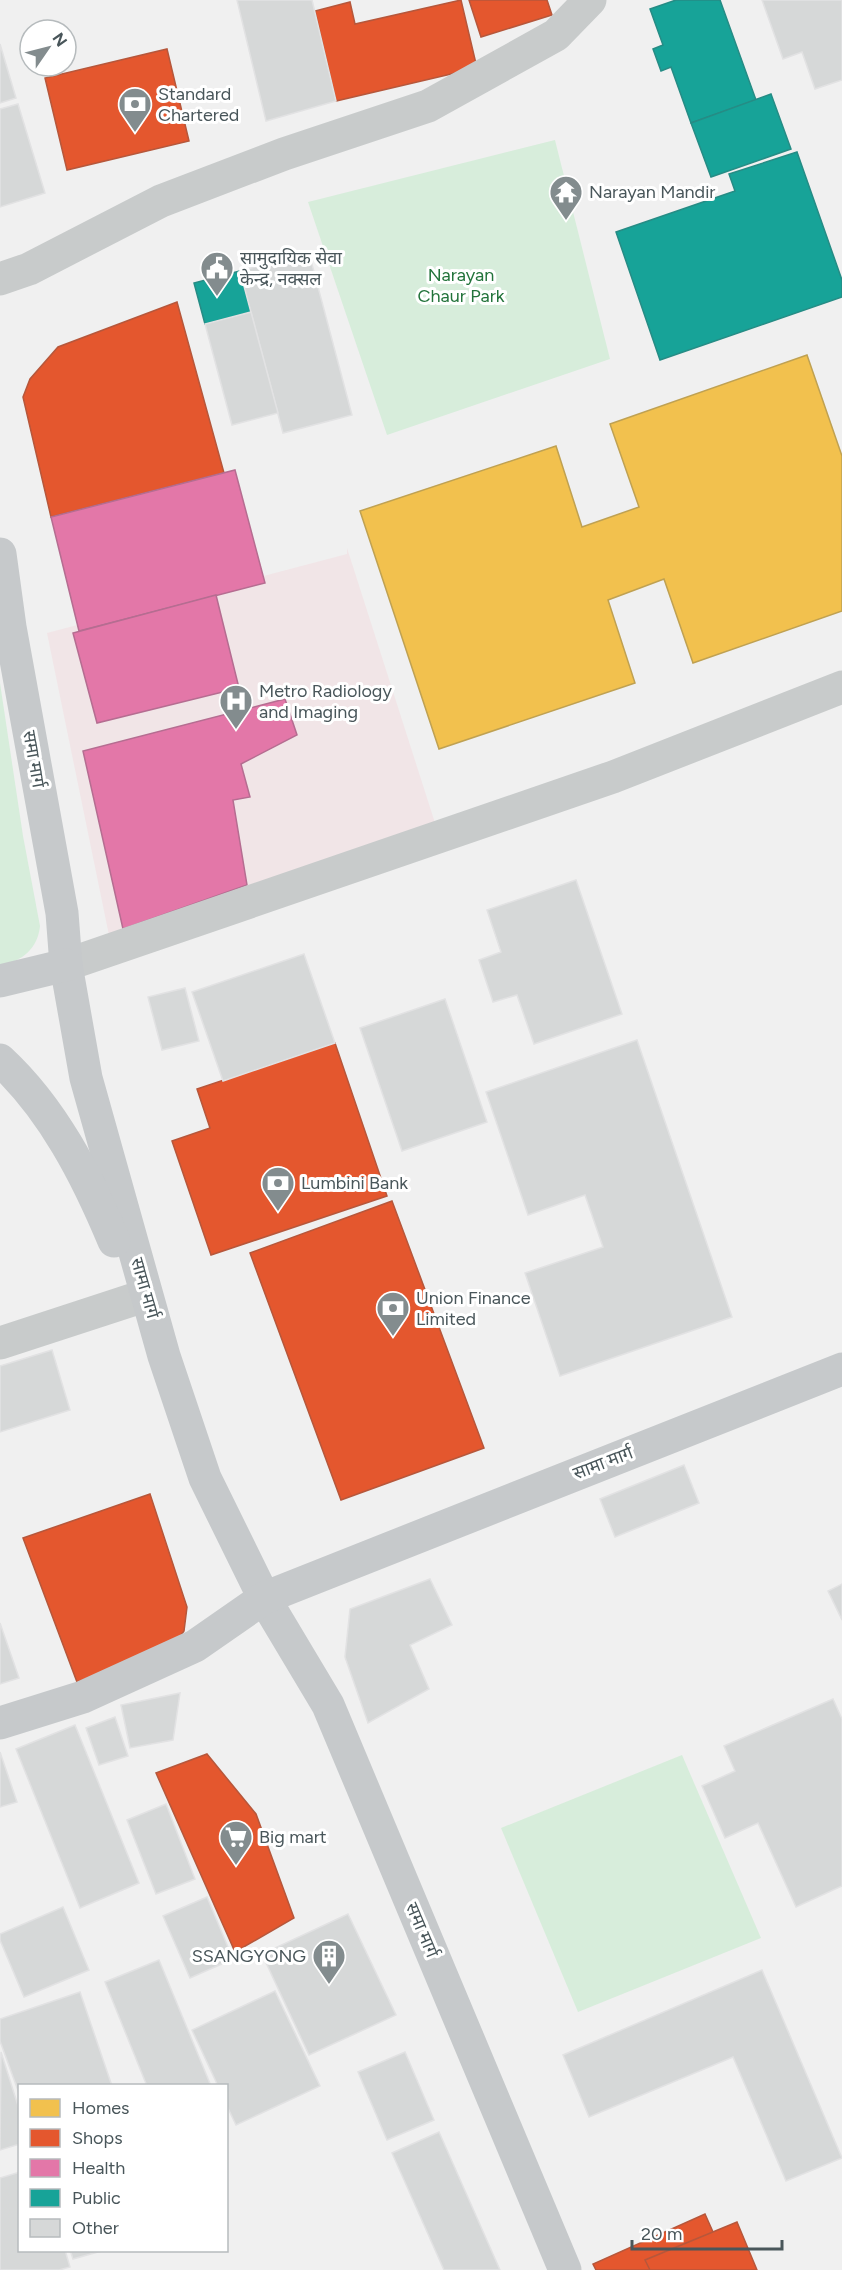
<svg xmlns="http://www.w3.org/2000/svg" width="842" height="2270" font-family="Figtree,'Noto Sans Devanagari',sans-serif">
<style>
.medical{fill:#f1e5e7}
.green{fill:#d7eddb}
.homes{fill:#f2c14e;stroke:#bfa152;stroke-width:1.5}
.shops{fill:#e4572e;stroke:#b6573b;stroke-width:1.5}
.health{fill:#e377a8;stroke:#b56d91;stroke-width:1.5}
.public{fill:#17a398;stroke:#268c85;stroke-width:1.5}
.building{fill:#d6d8d8;stroke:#e2e2e3;stroke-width:1.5}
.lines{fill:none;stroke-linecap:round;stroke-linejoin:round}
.minor{stroke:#c8cbcb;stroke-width:33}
.major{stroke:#c6c9cb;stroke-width:33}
.labels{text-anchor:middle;stroke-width:6;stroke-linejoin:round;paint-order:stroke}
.poi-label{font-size:18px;fill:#49565a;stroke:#fff;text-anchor:start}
.park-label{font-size:18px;fill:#22733a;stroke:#fff}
.street-label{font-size:18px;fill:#49565a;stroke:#fff}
</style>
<rect width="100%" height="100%" fill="#f0f0f0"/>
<!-- medical -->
<polygon class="medical" points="347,548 436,826 111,945 47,633 347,554"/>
<!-- green -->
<g class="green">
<polygon points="555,140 610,359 387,435 308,202"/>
<path d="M0,683L23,836L40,926C38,948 22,962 0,965Z"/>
<polygon points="682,1755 761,1938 578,2012 501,1828"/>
</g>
<!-- homes -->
<polygon class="homes" points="807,355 842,456 842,611 693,663 664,579 608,600 635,683 439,749 360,511 556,446 582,527 639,507 610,424"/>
<!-- shops -->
<g class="shops">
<polygon points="461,0 477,68 336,101 315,11 350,2 355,24"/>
<polygon points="469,0 547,0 552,15 481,37"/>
<polygon points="167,49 189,141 67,170 45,78"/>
<polygon points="177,302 224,473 51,517 23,397 30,379 58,347"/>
<polygon points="335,1043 387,1196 211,1255 172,1141 210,1128 197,1089"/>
<polygon points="392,1201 484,1448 341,1500 250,1253"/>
<polygon points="150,1494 187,1607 184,1631 171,1649 77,1682 23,1538"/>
<polygon points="207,1754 256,1814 294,1918 235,1952 156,1773"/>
<polygon points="705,2214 730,2270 596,2270 593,2264"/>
<polygon points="737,2222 757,2270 650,2270 645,2260"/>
</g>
<!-- health -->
<g class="health">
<polygon points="235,470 265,583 79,631 51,517"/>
<polygon points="216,595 239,688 97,723 73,633"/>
<polygon points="285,699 297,735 241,764 250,797 233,800 247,885 123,929 83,751"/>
</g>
<!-- public -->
<g class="public">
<polygon points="676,0 720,0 756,100 691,123 671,67 661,71 653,49 663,45 650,9"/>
<polygon points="771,94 791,149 711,177 691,123"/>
<polygon points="797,152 842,280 842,297 660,360 616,232 735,191 729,174"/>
<polygon points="240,271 251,312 205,324 194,283"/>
</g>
<!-- building -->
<g class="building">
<polygon points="237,0 312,0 336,101 266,121"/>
<polygon points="762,0 842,0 842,80 815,89 802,52 783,59"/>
<polygon points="0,44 16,98 0,103"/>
<polygon points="18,104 45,193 0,207 0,109"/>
<polygon points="309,253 352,415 283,433 240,271"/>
<polygon points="251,312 278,413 232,425 205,324"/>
<polygon points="576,880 622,1014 534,1044 517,995 493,1002 479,960 501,952 487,910"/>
<polygon points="304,954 335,1043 223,1081 192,992"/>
<polygon points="185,988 199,1041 162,1050 148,997"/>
<polygon points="445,999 487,1122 402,1151 360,1028"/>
<polygon points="637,1040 732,1317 560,1376 525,1273 603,1247 585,1195 528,1215 486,1092"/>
<polygon points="52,1350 70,1410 0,1432 0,1366"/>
<polygon points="684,1465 699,1503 615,1537 600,1499"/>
<polygon points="430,1579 452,1625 410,1645 429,1689 368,1723 345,1657 350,1609"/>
<polygon points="842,1584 842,1620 828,1591"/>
<polygon points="0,1623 19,1678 0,1684"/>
<polygon points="180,1693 173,1740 130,1748 121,1705"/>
<polygon points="833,1699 842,1719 842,1886 796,1907 758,1823 725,1838 702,1786 735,1771 724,1746"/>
<polygon points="115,1717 128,1756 99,1765 86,1728"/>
<polygon points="75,1725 139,1883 80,1908 16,1749"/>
<polygon points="0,1752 17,1802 0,1807"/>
<polygon points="166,1804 195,1879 156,1894 127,1820"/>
<polygon points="207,1897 233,1959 190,1978 163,1916"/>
<polygon points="63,1907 89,1970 24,1997 0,1940 0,1934"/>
<polygon points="348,1914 396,2015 309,2055 262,1954"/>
<polygon points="159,1960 211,2086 147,2086 105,1982"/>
<polygon points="762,1970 842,2158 786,2181 733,2057 589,2117 563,2055"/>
<polygon points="275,1991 320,2086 236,2125 226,2104 226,2086 218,2086 192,2030"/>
<polygon points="80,1992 112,2086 20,2086 20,2096 0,2041 0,2019"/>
<polygon points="1,2052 20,2112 20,2144 0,2150"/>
<polygon points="405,2052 434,2120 387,2140 358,2072"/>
<polygon points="439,2132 500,2270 444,2270 392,2153"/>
<polygon points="20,2172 20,2250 65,2250 70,2267 59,2270 0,2270 0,2178"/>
<polygon points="70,2250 105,2250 73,2259"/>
</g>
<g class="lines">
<!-- minor -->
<g class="minor">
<polyline points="0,279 29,269 161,201 284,154 428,106 556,35 590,0"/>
<polyline points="66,965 613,777 842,687"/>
<polyline points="0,1343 138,1298"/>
</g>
<!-- major -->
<g class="major">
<polyline points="0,554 10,627 62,913 66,965 86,1078 164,1356 205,1478 264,1598 328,1705 565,2270"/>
<polyline points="0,981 66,965"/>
<path d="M0,1060C53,1109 87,1176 114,1241"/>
<polyline points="0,1723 83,1697 195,1646 264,1598 842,1369"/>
</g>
</g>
<!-- icons -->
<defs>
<symbol id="bank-pin" viewBox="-11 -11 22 30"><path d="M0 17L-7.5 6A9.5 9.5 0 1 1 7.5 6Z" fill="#838c8e" stroke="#fff"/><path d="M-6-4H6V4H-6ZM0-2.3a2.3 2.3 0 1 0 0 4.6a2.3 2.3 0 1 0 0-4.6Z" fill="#fff"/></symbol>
<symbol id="temple-pin" viewBox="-11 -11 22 30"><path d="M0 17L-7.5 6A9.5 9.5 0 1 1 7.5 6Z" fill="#838c8e" stroke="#fff"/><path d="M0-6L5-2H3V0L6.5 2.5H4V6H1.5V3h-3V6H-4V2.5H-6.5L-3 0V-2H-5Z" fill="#fff"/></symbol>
<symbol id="civic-pin" viewBox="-11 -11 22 30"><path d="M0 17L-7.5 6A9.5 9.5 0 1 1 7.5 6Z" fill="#838c8e" stroke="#fff"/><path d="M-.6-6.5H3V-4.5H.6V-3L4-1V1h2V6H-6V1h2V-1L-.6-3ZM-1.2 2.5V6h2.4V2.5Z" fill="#fff"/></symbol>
<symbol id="hospital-pin" viewBox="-11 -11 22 30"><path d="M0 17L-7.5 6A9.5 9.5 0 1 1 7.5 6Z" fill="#838c8e" stroke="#fff"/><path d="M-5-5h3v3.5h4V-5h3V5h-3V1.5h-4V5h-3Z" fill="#fff"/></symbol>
<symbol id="supermarket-pin" viewBox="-11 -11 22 30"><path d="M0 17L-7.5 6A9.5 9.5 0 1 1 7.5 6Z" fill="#838c8e" stroke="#fff"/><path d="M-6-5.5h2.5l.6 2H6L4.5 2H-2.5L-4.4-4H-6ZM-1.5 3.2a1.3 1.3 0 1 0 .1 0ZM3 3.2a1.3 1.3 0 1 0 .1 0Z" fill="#fff"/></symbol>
<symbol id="building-pin" viewBox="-11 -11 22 30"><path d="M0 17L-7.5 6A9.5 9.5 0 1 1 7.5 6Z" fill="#838c8e" stroke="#fff"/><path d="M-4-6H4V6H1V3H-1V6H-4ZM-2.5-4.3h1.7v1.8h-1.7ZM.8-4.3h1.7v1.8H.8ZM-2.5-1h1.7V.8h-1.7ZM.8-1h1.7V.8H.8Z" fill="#fff"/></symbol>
</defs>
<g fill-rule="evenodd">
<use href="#bank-pin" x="116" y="85" width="38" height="52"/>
<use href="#temple-pin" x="547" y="173" width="38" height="52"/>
<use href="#civic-pin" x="198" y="249" width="38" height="52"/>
<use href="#hospital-pin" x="217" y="682" width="38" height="52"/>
<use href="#bank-pin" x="259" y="1164" width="38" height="52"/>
<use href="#bank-pin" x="374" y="1289" width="38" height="52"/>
<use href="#supermarket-pin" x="217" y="1818" width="38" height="52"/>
<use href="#building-pin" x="310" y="1937" width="38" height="52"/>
</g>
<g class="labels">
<!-- poi labels -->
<g class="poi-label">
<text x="158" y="100">Standard<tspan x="158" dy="21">Chartered</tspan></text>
<text x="589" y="198">Narayan Mandir</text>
<text x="240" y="264">सामुदायिक सेवा<tspan x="240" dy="21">केन्द्र, नक्सल</tspan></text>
<text x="259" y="697">Metro Radiology<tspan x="259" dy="21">and Imaging</tspan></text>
<text x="301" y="1189">Lumbini Bank</text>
<text x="416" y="1304">Union Finance<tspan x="416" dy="21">Limited</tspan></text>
<text x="259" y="1843">Big mart</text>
<text x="306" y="1962" text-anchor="end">SSANGYONG</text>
</g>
<!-- park labels -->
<g class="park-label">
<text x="461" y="281">Narayan<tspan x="461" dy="21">Chaur Park</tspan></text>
</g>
<!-- street labels -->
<g class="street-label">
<text transform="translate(34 759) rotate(80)" y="6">समा मार्ग</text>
<text transform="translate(145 1288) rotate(74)" y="6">सामा मार्ग</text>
<text transform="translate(603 1463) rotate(-21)" y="6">सामा मार्ग</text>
<text transform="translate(422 1930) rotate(67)" y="6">समा मार्ग</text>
</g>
</g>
<!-- legend -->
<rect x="18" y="2084" width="210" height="168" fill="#ffffff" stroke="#b6bbbd" stroke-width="1.5"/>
<rect x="30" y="2099" width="30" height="18" fill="#f2c14e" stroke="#b6bbbd" stroke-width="1.5"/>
<text x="72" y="2114" font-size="18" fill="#49565a">Homes</text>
<rect x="30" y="2129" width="30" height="18" fill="#e4572e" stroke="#b6bbbd" stroke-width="1.5"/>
<text x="72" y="2144" font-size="18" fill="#49565a">Shops</text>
<rect x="30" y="2159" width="30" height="18" fill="#e377a8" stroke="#b6bbbd" stroke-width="1.5"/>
<text x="72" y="2174" font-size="18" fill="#49565a">Health</text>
<rect x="30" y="2189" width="30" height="18" fill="#17a398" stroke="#b6bbbd" stroke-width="1.5"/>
<text x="72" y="2204" font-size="18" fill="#49565a">Public</text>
<rect x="30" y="2219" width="30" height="18" fill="#d6d8d8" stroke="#b6bbbd" stroke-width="1.5"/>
<text x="72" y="2234" font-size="18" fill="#49565a">Other</text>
<!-- north arrow -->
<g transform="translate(48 48) rotate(55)"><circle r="28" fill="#ffffff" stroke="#b6bbbd" stroke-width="1.5"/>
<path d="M0-4.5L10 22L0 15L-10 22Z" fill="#838c8e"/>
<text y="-9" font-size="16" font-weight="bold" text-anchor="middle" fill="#49565a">N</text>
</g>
<!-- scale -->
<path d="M632 2240v9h150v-9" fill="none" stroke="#49565a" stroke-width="3"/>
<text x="641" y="2240" font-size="18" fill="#49565a" stroke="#ffffff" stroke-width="4.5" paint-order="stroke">20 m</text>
</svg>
